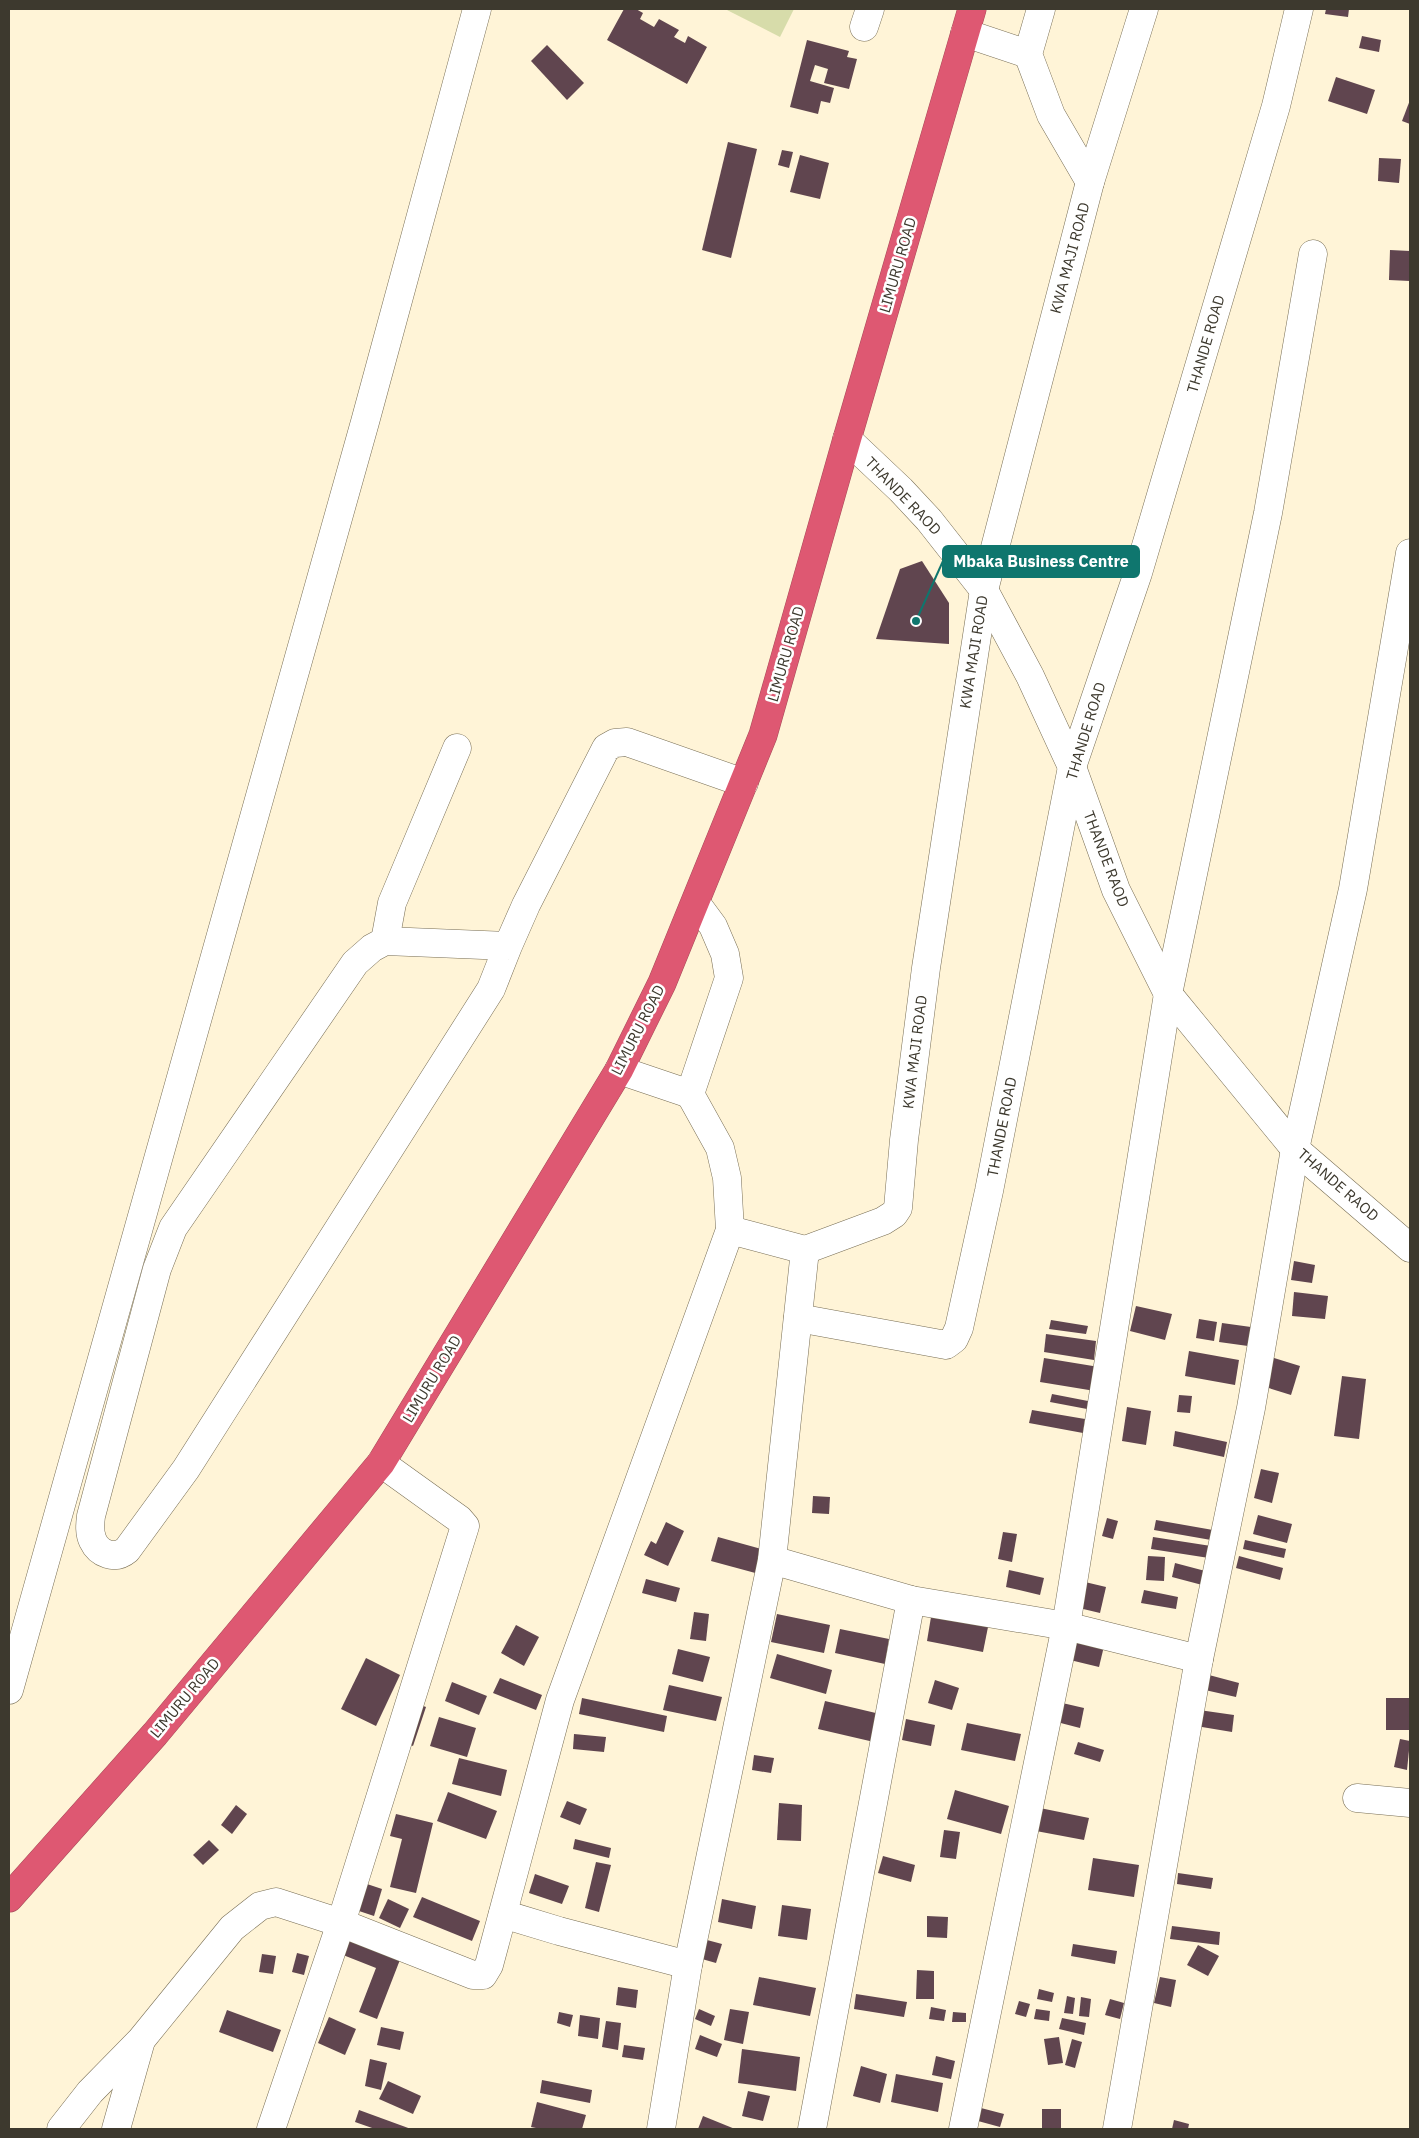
<svg xmlns="http://www.w3.org/2000/svg" width="1419" height="2138" font-family="'IBM Plex Sans',sans-serif">
<style>
.green{fill:#d7dcaa}
.building{fill:#60454f}
.lines{fill:none;stroke-linecap:round;stroke-linejoin:round}
.minor-casing{stroke:#786e55;stroke-width:29}
.highway-casing{stroke:#a64d5a;stroke-width:29}
.minor{stroke:#fff;stroke-width:28}
.highway{stroke:#de5872;stroke-width:28}
.labels{text-anchor:middle;stroke-width:5;stroke-linejoin:round;paint-order:stroke}
.street-label{font-size:15px;fill:#3d392e;stroke:#fff}
.leader{fill:none;stroke:#0f766e;stroke-width:2}
.callout-dot{fill:#0f766e;stroke:#fff;stroke-width:2}
.callout{fill:#0f766e;stroke:#0f766e;stroke-width:2}
.callout-label{font-size:16px;text-anchor:middle;font-weight:bold;fill:#fff}
</style>
<rect width="100%" height="100%" fill="#fff4d7"/>
<!-- green -->
<polygon class="green" points="725,9 794,9 780,37"/>
<!-- building -->
<g class="building">
<polygon points="624,9 636,9 643,13 640,19 654,27 659,19 679,30 674,37 685,43 688,36 707,47 687,84 607,40"/>
<polygon points="1326,9 1349,9 1348,17 1325,14"/>
<polygon points="1362,36 1381,40 1379,52 1359,48"/>
<polygon points="807,40 849,51 847,57 857,59 849,89 824,83 828,69 815,65 810,81 834,88 830,103 821,101 818,114 790,107"/>
<polygon points="547,45 584,83 567,100 531,61"/>
<polygon points="1336,77 1375,90 1367,114 1328,101"/>
<polygon points="1410,100 1410,124 1402,121"/>
<polygon points="728,142 757,149 731,258 702,250"/>
<polygon points="782,150 793,152 789,168 778,165"/>
<polygon points="800,155 829,163 820,199 790,192"/>
<polygon points="1379,158 1401,159 1399,183 1378,181"/>
<polygon points="1390,250 1410,251 1410,281 1389,280"/>
<polygon points="922,561 949,603 949,644 876,639 900,569"/>
<polygon points="1294,1261 1315,1265 1312,1283 1291,1280"/>
<polygon points="1294,1292 1328,1296 1325,1319 1292,1316"/>
<polygon points="1136,1306 1172,1314 1165,1340 1130,1331"/>
<polygon points="1199,1319 1217,1322 1214,1341 1196,1338"/>
<polygon points="1051,1320 1088,1326 1086,1334 1049,1329"/>
<polygon points="1222,1323 1251,1327 1248,1346 1219,1342"/>
<polygon points="1046,1334 1096,1341 1094,1360 1044,1352"/>
<polygon points="1189,1351 1239,1360 1235,1385 1185,1376"/>
<polygon points="1268,1356 1300,1366 1291,1395 1259,1385"/>
<polygon points="1044,1358 1099,1367 1095,1391 1040,1382"/>
<polygon points="1342,1376 1366,1379 1359,1439 1334,1436"/>
<polygon points="1052,1394 1088,1401 1087,1409 1050,1402"/>
<polygon points="1179,1395 1192,1396 1190,1413 1177,1412"/>
<polygon points="1127,1407 1151,1411 1146,1445 1122,1441"/>
<polygon points="1032,1410 1085,1419 1083,1433 1029,1423"/>
<polygon points="1175,1431 1227,1442 1224,1457 1173,1446"/>
<polygon points="1261,1469 1279,1473 1272,1503 1254,1498"/>
<polygon points="813,1496 830,1497 829,1514 812,1513"/>
<polygon points="1258,1515 1292,1524 1287,1543 1253,1534"/>
<polygon points="1107,1518 1118,1521 1113,1539 1102,1536"/>
<polygon points="1156,1520 1213,1530 1211,1540 1154,1530"/>
<polygon points="666,1522 684,1531 668,1566 644,1555 651,1541 656,1544"/>
<polygon points="1003,1532 1017,1534 1012,1562 998,1559"/>
<polygon points="718,1537 765,1550 759,1574 711,1561"/>
<polygon points="1153,1537 1211,1546 1209,1558 1151,1549"/>
<polygon points="1245,1540 1286,1549 1284,1558 1243,1549"/>
<polygon points="1148,1556 1165,1557 1164,1581 1146,1580"/>
<polygon points="1239,1556 1283,1568 1280,1580 1236,1568"/>
<polygon points="1175,1563 1209,1572 1206,1586 1172,1577"/>
<polygon points="1009,1570 1044,1578 1040,1595 1006,1587"/>
<polygon points="646,1579 680,1588 676,1602 642,1593"/>
<polygon points="1085,1582 1106,1587 1100,1613 1079,1608"/>
<polygon points="1144,1590 1178,1597 1176,1609 1141,1603"/>
<polygon points="932,1611 989,1622 983,1652 927,1641"/>
<polygon points="694,1612 709,1614 706,1641 690,1639"/>
<polygon points="777,1614 830,1625 824,1653 771,1642"/>
<polygon points="516,1625 539,1637 524,1666 501,1653"/>
<polygon points="840,1629 889,1639 885,1664 835,1653"/>
<polygon points="1076,1636 1105,1642 1099,1667 1070,1660"/>
<polygon points="678,1649 710,1657 703,1682 672,1674"/>
<polygon points="777,1654 832,1670 826,1694 770,1678"/>
<polygon points="366,1658 400,1675 376,1726 341,1709"/>
<polygon points="1209,1675 1239,1683 1236,1697 1205,1690"/>
<polygon points="500,1678 542,1695 536,1710 493,1693"/>
<polygon points="935,1680 959,1688 952,1710 928,1703"/>
<polygon points="452,1682 487,1696 479,1715 445,1701"/>
<polygon points="669,1685 722,1697 716,1721 663,1710"/>
<polygon points="582,1698 667,1716 664,1732 579,1714"/>
<rect x="1386" y="1698" width="23" height="32"/>
<polygon points="825,1701 880,1714 874,1742 818,1729"/>
<polygon points="1058,1702 1084,1708 1080,1728 1053,1721"/>
<polygon points="418,1704 426,1707 413,1746 404,1742"/>
<polygon points="1199,1710 1234,1715 1232,1732 1196,1726"/>
<polygon points="439,1717 476,1728 467,1757 430,1746"/>
<polygon points="906,1719 935,1725 931,1746 902,1740"/>
<polygon points="967,1723 1021,1734 1015,1761 961,1750"/>
<polygon points="574,1734 606,1737 604,1752 573,1749"/>
<polygon points="1400,1739 1410,1741 1407,1770 1394,1767"/>
<polygon points="1078,1742 1104,1750 1100,1762 1074,1754"/>
<polygon points="754,1755 774,1758 771,1773 752,1770"/>
<polygon points="459,1758 507,1770 501,1796 452,1784"/>
<polygon points="955,1790 1009,1806 1001,1834 947,1819"/>
<polygon points="448,1792 497,1811 486,1839 437,1821"/>
<polygon points="567,1801 587,1809 580,1825 560,1817"/>
<polygon points="779,1803 802,1805 801,1841 777,1840"/>
<polygon points="236,1805 247,1814 232,1834 221,1825"/>
<polygon points="1040,1808 1089,1818 1084,1840 1036,1831"/>
<polygon points="396,1814 433,1823 416,1893 390,1887 402,1839 390,1836"/>
<polygon points="944,1830 960,1832 956,1859 940,1857"/>
<polygon points="575,1839 611,1848 609,1858 573,1849"/>
<polygon points="209,1840 219,1850 203,1865 193,1855"/>
<polygon points="883,1856 915,1865 911,1882 878,1873"/>
<polygon points="1093,1858 1139,1865 1134,1897 1088,1890"/>
<polygon points="596,1862 611,1865 599,1912 585,1908"/>
<polygon points="1178,1873 1213,1878 1211,1889 1177,1884"/>
<polygon points="535,1874 569,1886 562,1904 529,1893"/>
<polygon points="361,1882 382,1889 374,1916 353,1909"/>
<polygon points="422,1897 480,1921 472,1941 413,1917"/>
<polygon points="388,1899 409,1909 400,1928 379,1918"/>
<polygon points="722,1899 756,1906 752,1929 718,1922"/>
<polygon points="782,1905 811,1909 807,1940 778,1936"/>
<polygon points="927,1916 948,1917 947,1938 927,1937"/>
<polygon points="1172,1926 1220,1932 1219,1945 1170,1939"/>
<polygon points="347,1930 403,1952 377,2019 359,2012 376,1968 338,1953"/>
<polygon points="707,1940 722,1944 716,1963 702,1959"/>
<polygon points="1073,1944 1117,1951 1115,1964 1071,1956"/>
<polygon points="1198,1945 1219,1956 1208,1976 1187,1965"/>
<polygon points="297,1953 309,1956 304,1975 292,1972"/>
<polygon points="262,1954 276,1956 273,1974 259,1972"/>
<polygon points="917,1970 934,1971 934,1999 916,1999"/>
<polygon points="759,1977 816,1988 810,2016 753,2005"/>
<polygon points="1160,1977 1176,1980 1171,2007 1154,2003"/>
<polygon points="618,1987 638,1990 636,2008 616,2005"/>
<polygon points="1039,1989 1054,1993 1052,2002 1037,1999"/>
<polygon points="856,1994 907,2002 904,2017 854,2009"/>
<polygon points="1067,1996 1075,1998 1073,2014 1064,2013"/>
<polygon points="1081,1997 1091,1999 1089,2017 1079,2016"/>
<polygon points="1110,1999 1124,2003 1120,2019 1105,2015"/>
<polygon points="1019,2001 1030,2004 1026,2017 1015,2014"/>
<polygon points="931,2007 946,2010 944,2021 929,2019"/>
<polygon points="699,2009 715,2016 711,2026 695,2019"/>
<polygon points="730,2009 749,2012 743,2044 724,2040"/>
<polygon points="1036,2009 1050,2011 1049,2021 1034,2019"/>
<polygon points="227,2010 281,2030 273,2052 219,2032"/>
<polygon points="559,2012 573,2015 570,2027 557,2023"/>
<polygon points="953,2012 966,2013 966,2022 952,2022"/>
<polygon points="580,2015 600,2018 598,2039 578,2036"/>
<polygon points="329,2017 356,2029 345,2055 318,2043"/>
<polygon points="1062,2018 1086,2023 1084,2035 1059,2029"/>
<polygon points="606,2021 621,2023 618,2050 602,2047"/>
<polygon points="381,2027 404,2032 400,2050 377,2045"/>
<polygon points="700,2035 722,2044 717,2057 695,2049"/>
<polygon points="1059,2037 1063,2063 1048,2065 1044,2039"/>
<polygon points="1072,2039 1082,2042 1075,2068 1065,2065"/>
<polygon points="624,2045 645,2048 643,2060 622,2057"/>
<polygon points="742,2049 800,2057 796,2091 738,2083"/>
<polygon points="936,2056 955,2061 951,2079 932,2075"/>
<polygon points="370,2059 387,2063 381,2090 365,2086"/>
<polygon points="861,2066 887,2074 880,2103 853,2096"/>
<polygon points="896,2074 943,2083 938,2112 891,2102"/>
<polygon points="542,2080 592,2090 590,2103 540,2093"/>
<polygon points="388,2081 421,2096 413,2114 379,2099"/>
<polygon points="748,2091 770,2096 763,2121 742,2116"/>
<polygon points="537,2102 586,2115 582,2129 541,2129 531,2127"/>
<polygon points="981,2108 1004,2114 1000,2127 978,2121"/>
<rect x="1042" y="2109" width="19" height="20"/>
<polygon points="359,2110 411,2129 375,2129 355,2122"/>
<polygon points="703,2116 735,2129 698,2129"/>
<polygon points="1174,2120 1189,2124 1188,2129 1172,2129"/>
</g>
<g class="lines">
<defs>
<g id="minor">
<polyline points="1041,9 1028,54 1051,115 1090,182"/>
<polyline points="864,27 870,9"/>
<polyline points="965,33 1028,54"/>
<polyline points="847,439 901,490 929,520 984,590 1030,676 1072,767 1116,890 1168,994 1295,1149 1410,1248"/>
<polyline points="385,941 392,903 457,748"/>
<path d="M508,946L491,989L186,1469L127,1550C115,1560 99,1554 93,1541C89,1533 90,1524 91,1516L157,1269L173,1228L355,963L372,948L385,941L508,946L526,905L606,748L615,743L627,742L744,783"/>
<polyline points="619,1070 690,1094"/>
<polyline points="730,1230 805,1250"/>
<polyline points="805,1250 883,1221 894,1214 898,1208 904,1140 926,968 984,590 1090,182 1144,9"/>
<polyline points="798,1318 946,1345 954,1339 959,1328 989,1191 1072,767 1138,573 1276,106 1299,9"/>
<polyline points="772,1560 911,1600 1066,1626 1199,1659"/>
<polyline points="9,1690 365,422 477,9"/>
<polyline points="1357,1798 1410,1803"/>
<polyline points="503,1914 559,1931 688,1965"/>
<polyline points="61,2129 90,2092 141,2040 232,1928 260,1906 276,1902 341,1923 473,1975 483,1975 489,1965 560,1700 730,1230 727,1178 720,1148 690,1094 729,978 725,954 713,926 696,903"/>
<polyline points="116,2129 140,2044"/>
<polyline points="271,2129 341,1923 465,1526 459,1519 381,1463"/>
<polyline points="661,2129 688,1965 772,1560 805,1250"/>
<polyline points="812,2129 911,1600"/>
<polyline points="963,2129 1066,1626 1168,994 1268,513 1313,254"/>
<polyline points="1117,2129 1199,1659 1251,1408 1295,1149 1353,889 1410,553"/>
</g>
<polyline id="highway" points="9,1898 155,1734 381,1463 619,1070 662,983 763,735 847,439 972,9"/>
</defs>
<!-- minor casing -->
<use href="#minor" class="minor-casing"/>
<!-- highway casing -->
<use href="#highway" class="highway-casing"/>
<!-- minor -->
<use href="#minor" class="minor"/>
<!-- highway -->
<use href="#highway" class="highway"/>
</g>
<g class="labels">
<!-- street labels -->
<g class="street-label">
<text transform="translate(1070 258) rotate(-75)" y="5">KWA MAJI ROAD</text>
<text transform="translate(898 265) rotate(-74)" y="5">LIMURU ROAD</text>
<text transform="translate(1206 344) rotate(-74)" y="5">THANDE ROAD</text>
<text transform="translate(903 496) rotate(46)" y="5">THANDE RAOD</text>
<text transform="translate(974 652) rotate(-81)" y="5">KWA MAJI ROAD</text>
<text transform="translate(786 654) rotate(-74)" y="5">LIMURU ROAD</text>
<text transform="translate(1086 731) rotate(-73)" y="5">THANDE ROAD</text>
<text transform="translate(1106 859) rotate(69)" y="5">THANDE RAOD</text>
<text transform="translate(638 1030) rotate(-63)" y="5">LIMURU ROAD</text>
<text transform="translate(915 1052) rotate(-83)" y="5">KWA MAJI ROAD</text>
<text transform="translate(1002 1127) rotate(-79)" y="5">THANDE ROAD</text>
<text transform="translate(1338 1185) rotate(41)" y="5">THANDE RAOD</text>
<text transform="translate(432 1379) rotate(-59)" y="5">LIMURU ROAD</text>
<text transform="translate(185 1698) rotate(-50)" y="5">LIMURU ROAD</text>
</g>
</g>
<!-- callouts -->
<path class="leader" d="M916 621L943 561"/>
<circle class="callout-dot" cx="916" cy="621" r="5"/>
<rect class="callout" x="943" y="546" width="196" height="31" rx="5"/>
<g class="callout-label">
<text x="1041" y="567">Mbaka Business Centre</text>
</g>
<!-- border -->
<rect width="1419" height="2138" fill="none" stroke="#3d392e" stroke-width="20"/>
</svg>
